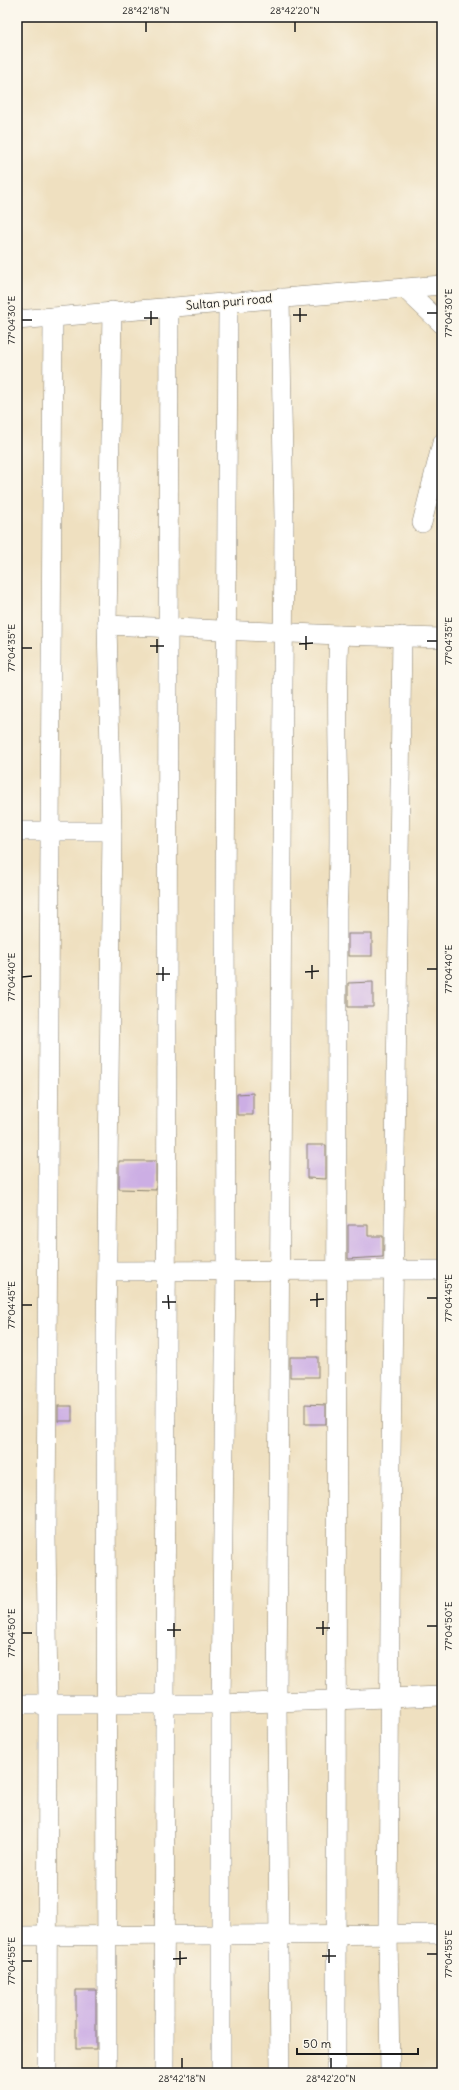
<svg xmlns="http://www.w3.org/2000/svg" width="459" height="2090" font-family="Delius,sans-serif">
<style>
.building{fill:#ccaee4}
.lines{fill:none;stroke-linecap:round;stroke-linejoin:round}
.street-casing{stroke:#867e6e;stroke-width:20}
.street{stroke:#fff;stroke-width:19}
.ticks{fill:none;stroke:#1c1c1c;stroke-width:1.5}
.labels{text-anchor:middle;stroke-width:3;stroke-linejoin:round;paint-order:stroke}
.street-label{font-size:12px;fill:#1c1c1c;stroke:#fbf7ec}
.neatline{fill:none;stroke:#1c1c1c;stroke-width:1.5}
.ticks-label{font-size:10px;text-anchor:middle;fill:#1c1c1c}
</style>
<rect width="100%" height="100%" fill="#fbf7ec"/>
<filter id="ink" filterUnits="userSpaceOnUse"><feTurbulence type="fractalNoise" baseFrequency=".025" numOctaves="2"/><feDisplacementMap in="SourceGraphic" scale="8" xChannelSelector="R" yChannelSelector="G"/><feConvolveMatrix kernelMatrix="1 2 1 2 8 2 1 2 1" color-interpolation-filters="sRGB"/></filter>
<filter id="wash" filterUnits="userSpaceOnUse"><feTurbulence type="fractalNoise" baseFrequency=".012" numOctaves="4" result="noise"/><feDisplacementMap in="SourceGraphic" scale="16" xChannelSelector="R" yChannelSelector="G"/><feGaussianBlur stdDeviation="0.9" result="paint"/><feColorMatrix in="noise" values="0 0 0 0 0 0 0 0 0 0 0 0 0 0 0 0 0 1.4 0 .05"/><feComposite in="paint" operator="in"/></filter>
<g filter="url(#wash)">
<rect width="100%" height="100%" fill="#efe0c0"/>
<g id="blocks">
<!-- building -->
<g class="building">
<rect x="348" y="934" width="24" height="22"/>
<polygon points="373,982 373,1007 348,1007 348,983"/>
<polygon points="253,1093 253,1115 237,1115 237,1094"/>
<polygon points="307,1145 326,1145 326,1179 307,1178"/>
<polygon points="119,1161 156,1161 156,1190 119,1189"/>
<polygon points="348,1225 368,1225 368,1236 383,1236 383,1257 348,1259"/>
<rect x="290" y="1357" width="28" height="20"/>
<polygon points="305,1404 326,1405 326,1424 305,1424"/>
<rect x="58" y="1406" width="14" height="15"/>
<rect x="76" y="1990" width="20" height="59"/>
</g>
</g>
</g>
<g filter="url(#ink)">
<use href="#blocks" fill-opacity="0" stroke="#867e6e" stroke-width="1"/>
<g class="lines">
<defs>
<g id="street">
<polyline points="404,288 442,324"/>
<polyline points="280,298 284,519 277,1702 280,2073"/>
<polyline points="17,320 442,285"/>
<polyline points="422,523 442,443"/>
<polyline points="107,625 339,635 442,638"/>
<polyline points="17,831 112,831"/>
<polyline points="107,1271 442,1270"/>
<polyline points="17,1704 221,1704 442,1696"/>
<polyline points="17,1936 442,1934"/>
<polyline points="47,2073 48,1704 46,1535 53,317"/>
<polyline points="107,2073 106,1335 112,831 107,625 112,311"/>
<polyline points="164,2073 169,307"/>
<polyline points="221,2073 221,1704 226,1272 225,908 228,304"/>
<path d="M336,2073L337,909C343,818 334,726 339,635"/>
<polyline points="390,2073 388,1934 391,1454 402,636"/>
</g>
</defs>
<!-- street casing -->
<use href="#street" class="street-casing"/>
<!-- street -->
<use href="#street" class="street"/>
</g>
</g>
<!-- ticks -->
<path class="ticks" d="M146,22V32M295,22V32M300,308V322M151,311V325M427,313H437M293,315H307M144,318H158M22,320H32M306,636V650M157,639V653M427,641H437M299,644L313,643M150,646H164M22,648H32M312,965V979M163,967V981M427,969H437M305,972L319,971M156,974H170M22,977L32,976M317,1293V1307M168,1295L169,1309M427,1298H437M310,1300L324,1299M162,1302H176M22,1305H32M323,1621V1635M174,1623V1637M427,1626H437M316,1628H330M167,1630H181M22,1633H32M329,1949V1963M180,1951V1965M427,1954H437M322,1956H336M173,1959L187,1958M22,1961H32M182,2058V2068M331,2058V2068"/>
<g class="labels">
<!-- street labels -->
<g class="street-label">
<text transform="translate(229 302) rotate(-5)" y="4">Sultan puri road</text>
</g>
</g>
<!-- margin -->
<rect width="459" height="2090" fill="none" stroke="#fbf7ec" stroke-width="44"/>
<!-- scale -->
<path d="M297 2048v6h121v-6" fill="none" stroke="#1c1c1c" stroke-width="2"/>
<text x="303" y="2048" font-size="12" fill="#1c1c1c" stroke="#fbf7ec" stroke-width="3" paint-order="stroke">50 m</text>
<rect x="22" y="22" width="415" height="2046" class="neatline"/>
<g class="ticks-label">
<text x="146" y="14">28°42'18"N</text>
<text x="295" y="14">28°42'20"N</text>
<text transform="translate(448 313) rotate(-90)" y="4">77°04'30"E</text>
<text transform="translate(11 320) rotate(-90)" y="4">77°04'30"E</text>
<text transform="translate(448 641) rotate(-90)" y="4">77°04'35"E</text>
<text transform="translate(11 648) rotate(-90)" y="4">77°04'35"E</text>
<text transform="translate(448 969) rotate(-90)" y="4">77°04'40"E</text>
<text transform="translate(11 977) rotate(-90)" y="4">77°04'40"E</text>
<text transform="translate(448 1298) rotate(-90)" y="4">77°04'45"E</text>
<text transform="translate(11 1305) rotate(-90)" y="4">77°04'45"E</text>
<text transform="translate(448 1626) rotate(-90)" y="4">77°04'50"E</text>
<text transform="translate(11 1633) rotate(-90)" y="4">77°04'50"E</text>
<text transform="translate(448 1954) rotate(-90)" y="4">77°04'55"E</text>
<text transform="translate(11 1961) rotate(-90)" y="4">77°04'55"E</text>
<text x="182" y="2082">28°42'18"N</text>
<text x="331" y="2082">28°42'20"N</text>
</g>
</svg>
